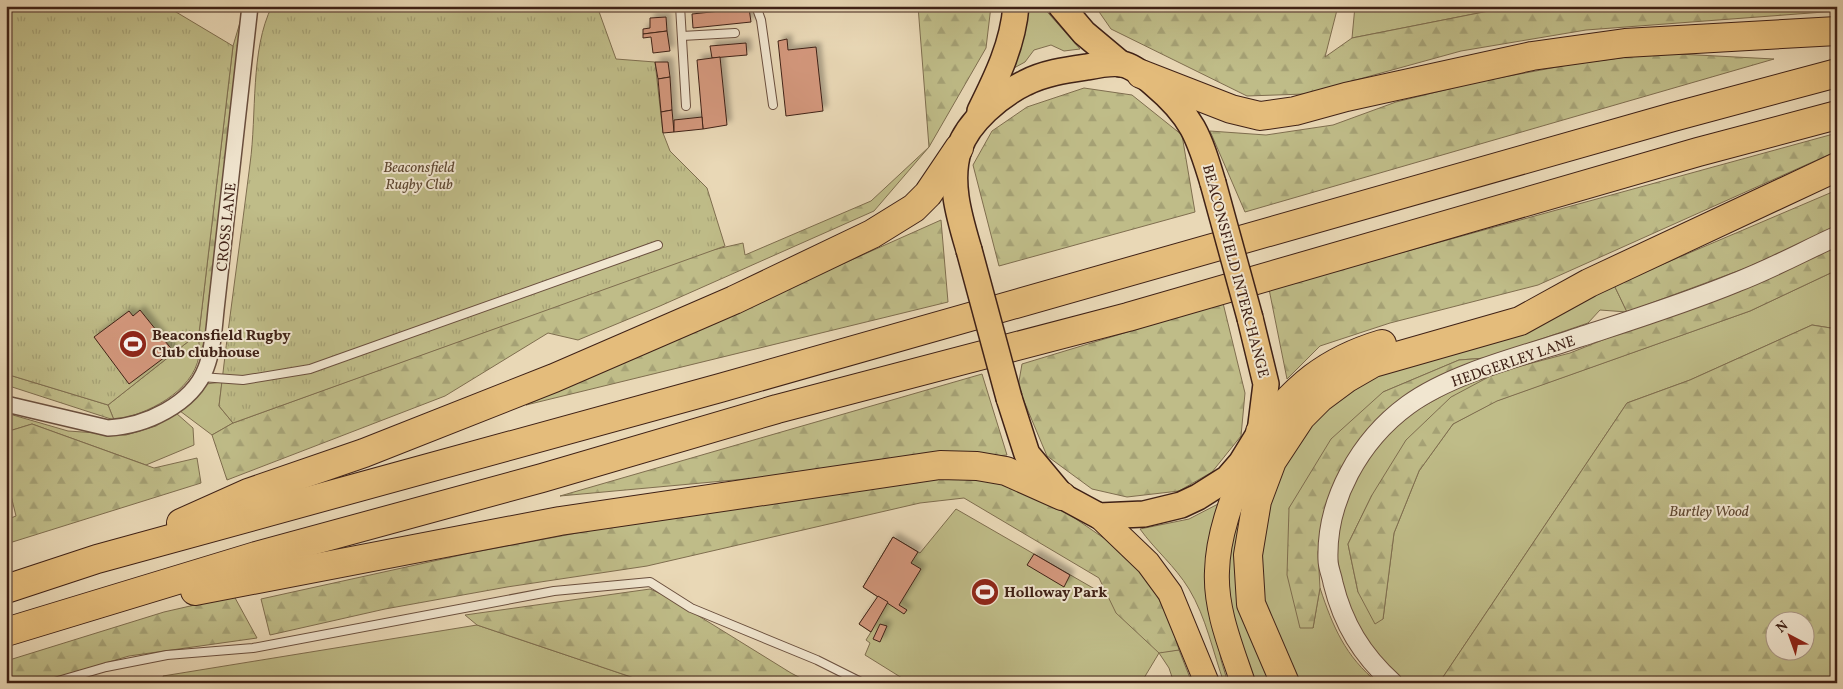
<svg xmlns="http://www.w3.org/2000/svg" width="1843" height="689" font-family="Vollkorn,serif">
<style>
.green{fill:#bfbc88;stroke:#7f6e4f}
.forest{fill:url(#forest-firs);stroke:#7f6e4f;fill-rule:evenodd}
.park{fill:url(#park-tufts);stroke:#7f6e4f}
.building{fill:#d3977c;stroke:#3f2116;filter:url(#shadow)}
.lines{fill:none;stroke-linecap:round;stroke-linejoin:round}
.service-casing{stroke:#6a4f3e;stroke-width:10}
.minor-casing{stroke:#6a4f3e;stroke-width:18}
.tertiary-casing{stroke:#6a4f3e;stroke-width:21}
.primary-casing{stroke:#3f2116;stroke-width:26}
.trunk-casing{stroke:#3f2116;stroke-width:28}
.motorway-casing{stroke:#3f2116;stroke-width:30}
.service{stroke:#f1e6d0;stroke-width:8}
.minor{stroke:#f1e6d0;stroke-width:15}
.tertiary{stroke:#f1e6d0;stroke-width:19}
.primary{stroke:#e4bc7b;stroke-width:24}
.trunk{stroke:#e4bc7b;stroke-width:25}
.motorway{stroke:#e4bc7b;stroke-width:28}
.trunk-bridge-casing{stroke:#3f2116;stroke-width:28;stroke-linecap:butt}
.trunk-bridge{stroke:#e4bc7b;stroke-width:25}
.labels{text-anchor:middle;stroke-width:4;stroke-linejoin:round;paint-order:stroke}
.park-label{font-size:15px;font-style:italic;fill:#5f4832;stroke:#f1e6d0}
.street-label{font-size:15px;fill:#3f2116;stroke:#f1e6d0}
.poi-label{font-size:15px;font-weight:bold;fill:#3f2116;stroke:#f1e6d0;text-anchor:start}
</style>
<defs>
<pattern id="forest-firs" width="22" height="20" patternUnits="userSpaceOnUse" patternTransform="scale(1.25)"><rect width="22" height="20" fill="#bfbc88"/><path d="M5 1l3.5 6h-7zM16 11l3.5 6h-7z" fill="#a5a175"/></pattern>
<pattern id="park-tufts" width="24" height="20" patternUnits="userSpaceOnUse" patternTransform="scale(1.25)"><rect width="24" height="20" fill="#bfbc88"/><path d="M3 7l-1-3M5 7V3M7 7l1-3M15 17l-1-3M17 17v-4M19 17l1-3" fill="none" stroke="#a5a175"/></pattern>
<filter id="shadow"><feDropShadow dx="4.5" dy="-4.5" stdDeviation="2.5" flood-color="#0004"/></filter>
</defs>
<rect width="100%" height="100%" fill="#e9d8b6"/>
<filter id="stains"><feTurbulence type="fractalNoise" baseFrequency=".004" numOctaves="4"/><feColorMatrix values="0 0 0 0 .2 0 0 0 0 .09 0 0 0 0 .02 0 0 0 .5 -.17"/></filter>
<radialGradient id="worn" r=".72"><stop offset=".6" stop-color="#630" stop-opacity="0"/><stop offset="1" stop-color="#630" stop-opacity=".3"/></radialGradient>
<!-- green -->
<g class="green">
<polygon points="1021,6 1042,6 1080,49 1064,51 1051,45 1034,50 1025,62 1003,74"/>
<polygon points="1355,6 1514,6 1352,38"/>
<polygon points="1837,270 1837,329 1812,325 1690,380 1627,403 1439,683 1406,683 1391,670 1362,637 1344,597 1337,556 1338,529 1345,500 1370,450 1415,411 1455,389 1497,372 1372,495 1348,544 1358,592 1383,619 1394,533 1419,471 1453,424 1496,401 1750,311"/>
<path d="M1614,285L1627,312L1600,310L1588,323L1486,358L1459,360L1383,392L1289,508L1313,628L1320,588C1333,627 1345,656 1378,683H1297L1266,608L1258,571L1259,537L1279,466L1327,401L1373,374Z"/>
<path d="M199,333C199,340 201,349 199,356C193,392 146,415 114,420L108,405Z"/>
<polygon points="222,382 219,406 233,423 212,435 180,411 206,384"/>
<polygon points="6,413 68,431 126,435 156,426 176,413 193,428 194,445 146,465 32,424 6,432"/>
<path d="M1251,480L1249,506L1277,683H1254C1242,647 1229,609 1227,572C1226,549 1244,502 1251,480Z"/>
<path d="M1220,503L1214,619L1221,660L1228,683H1224C1213,652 1206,617 1189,589C1175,566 1155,550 1140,529L1189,519Z"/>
<polygon points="956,509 1119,603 1159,652 1179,650 1192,683 1174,683 1169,668 1159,653 1141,683 910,683 865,655 870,643 866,640 871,632 859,624 878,597 863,587 893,537 920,553"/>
<polygon points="477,625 649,683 165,683 163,676"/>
</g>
<!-- forest -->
<g class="forest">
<polygon points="918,6 991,6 986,48 929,147 874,211 660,306 578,340 548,333 445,396 227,480 212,435 233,423 708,251 743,243 745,255 871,201 929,147"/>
<polygon points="1095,6 1338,6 1325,57 1352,38 1514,6 1837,6 1837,11 1586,30 1461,51 1305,94 1247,96 1111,29"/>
<polygon points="241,19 217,309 199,356 199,333 233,46"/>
<polygon points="1659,53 1774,59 1245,212 1210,131 1266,135 1333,125 1396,102 1477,82 1573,64"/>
<polygon points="1084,88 1132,95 1182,135 1195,212 999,266 973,165 992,131 1027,107"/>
<polygon points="1837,133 1837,151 1538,285 1390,323 1320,346 1287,379 1269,289"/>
<polygon points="1837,190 1837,227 1746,268 1627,312 1614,285"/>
<polygon points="941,220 948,302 526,405"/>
<polygon points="1837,247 1837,270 1750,311 1497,401 1453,424 1419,471 1394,533 1383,619 1375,624 1358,592 1348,544 1372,495 1406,440 1451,397 1498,372 1570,353"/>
<polygon points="1223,303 1245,393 1241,436 1212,472 1179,491 1127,497 1092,489 1047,456 1018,387 1022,364"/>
<path d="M1812,325L1837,329V683H1439L1627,403L1690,380ZM1776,622H1806V652H1776Z"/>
<polygon points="1486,358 1418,387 1365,434 1333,488 1318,552 1320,588 1313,628 1300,628 1287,575 1289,508 1331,439 1383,392 1459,360"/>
<polygon points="6,374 108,405 114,420 6,385"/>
<polygon points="982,374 1007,455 560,496"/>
<polygon points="32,424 154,468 197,458 201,483 6,544 6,520 16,516 6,475 6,432"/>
<polygon points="959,474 1005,477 1047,499 1108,541 1147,578 1169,617 1179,650 1159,653 1116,613 1099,578 964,498 920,503 647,566 507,587 385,609 270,635 261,599 470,553 663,517"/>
<polygon points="650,589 668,597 791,673 810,683 649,683 477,625 465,615"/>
<polygon points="234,596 257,638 129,656 38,683 6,683 6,661 164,612"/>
</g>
<!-- park -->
<g class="park">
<polygon points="6,6 166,6 233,46 199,333 108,405 6,374"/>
<path d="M272,6H597L616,59L655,62L663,133L670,151L707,188L725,246L233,423L219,406C228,325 240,245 250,164C257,114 250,50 272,6Z"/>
</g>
<!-- building -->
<g class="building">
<polygon points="749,8 751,22 693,28 692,14"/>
<polygon points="666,17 667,31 643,34 643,29 650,28 650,18"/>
<polygon points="667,31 670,51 653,53 651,37 643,38 643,34"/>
<polygon points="787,39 788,50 816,47 823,111 786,116 778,41"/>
<polygon points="746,43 747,55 712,58 710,46"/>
<polygon points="720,57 727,125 703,129 697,60"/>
<polygon points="655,62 668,62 670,77 658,79"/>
<polygon points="670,77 672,110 661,112 658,79"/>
<polygon points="672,110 674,132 663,133 661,112"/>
<polygon points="702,117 703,129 674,132 674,120"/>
<polygon points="140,310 173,351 129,384 94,337 129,311 133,316"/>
<polygon points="893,537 918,552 911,563 921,569 899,605 907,610 904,614 863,587"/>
<polygon points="1034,554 1070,575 1064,587 1027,565"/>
<polygon points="878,596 888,602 871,632 859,624"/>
<polygon points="880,624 887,626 880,642 873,639"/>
</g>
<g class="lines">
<defs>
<g id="service">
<polyline points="680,6 686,106"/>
<polyline points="756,6 761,20 773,105"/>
<polyline points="682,36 735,33"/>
<polyline points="201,377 243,380 310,369 658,245"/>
<polyline points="51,683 106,667 167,655 253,648 554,591 650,582 691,608 817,660 863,683"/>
</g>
<path id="minor" d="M6,404L108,428C145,426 192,405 206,368C213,350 214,329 216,310L250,6"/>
<path id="tertiary" d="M1393,683C1362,655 1343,624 1333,583C1332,576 1328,568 1328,560C1326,500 1360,440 1408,405C1453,372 1527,355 1580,337C1632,320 1686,303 1737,282C1771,269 1804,251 1837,236"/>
<g id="primary">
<polyline points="1099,516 1148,563 1170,593 1207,683"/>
<path d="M1243,683C1231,647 1215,609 1217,571C1218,531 1235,492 1249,456"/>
</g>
<g id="trunk">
<polyline points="1061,6 1084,33 1121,64"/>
<path d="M980,111C997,77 1013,44 1016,6"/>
<path d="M969,250C960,219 948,182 959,149C968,122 1000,95 1025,83C1044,73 1066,70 1087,67C1097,65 1112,62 1122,64C1133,66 1145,76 1154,84C1192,116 1199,136 1213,183"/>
<polyline points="1009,398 1027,454 1062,496 1099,516 1144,514 1181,505 1198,497 1228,478 1241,463 1260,432 1266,384 1250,318"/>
</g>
<g id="motorway">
<polyline points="1141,74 1231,109 1260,116 1295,111 1346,97 1532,56 1625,43 1837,31"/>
<path d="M1260,432C1297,387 1325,361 1382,344"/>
<polyline points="181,523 248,493 364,453 554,378 734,300 872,234 914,208 928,194 959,148"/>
<polyline points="6,589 97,559 720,388 1673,117 1837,73"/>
<polyline points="195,591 560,521 940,465 977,466 1006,471 1062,496"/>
<polyline points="6,632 256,556 542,478 777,409 1128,317 1698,152 1837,115"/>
<polyline points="1285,683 1251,604 1248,555 1257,501 1272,461 1301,417 1320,398 1347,378 1373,363 1520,321 1589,283 1837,167"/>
</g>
</defs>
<!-- service casing -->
<use href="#service" class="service-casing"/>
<!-- minor casing -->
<use href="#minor" class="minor-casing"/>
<!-- tertiary casing -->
<use href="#tertiary" class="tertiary-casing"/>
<!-- primary casing -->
<use href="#primary" class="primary-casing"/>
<!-- trunk casing -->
<use href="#trunk" class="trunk-casing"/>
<!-- motorway casing -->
<use href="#motorway" class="motorway-casing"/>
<!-- service -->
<use href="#service" class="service"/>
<!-- minor -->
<use href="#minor" class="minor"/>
<!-- tertiary -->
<use href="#tertiary" class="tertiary"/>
<!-- primary -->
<use href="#primary" class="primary"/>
<!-- trunk -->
<use href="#trunk" class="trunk"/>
<!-- motorway -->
<use href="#motorway" class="motorway"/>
<defs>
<g id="trunk-bridge">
<polyline points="1213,183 1250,318"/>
<polyline points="969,250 1009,398"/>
</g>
</defs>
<!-- trunk-bridge casing -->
<use href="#trunk-bridge" class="trunk-bridge-casing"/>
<!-- trunk-bridge -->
<use href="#trunk-bridge" class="trunk-bridge"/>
</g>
<!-- icons -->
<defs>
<symbol id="stadium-disc" viewBox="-11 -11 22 22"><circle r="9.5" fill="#8f2418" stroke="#f1e6d0"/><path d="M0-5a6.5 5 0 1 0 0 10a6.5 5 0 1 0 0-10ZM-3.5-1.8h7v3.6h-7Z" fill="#fff"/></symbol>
</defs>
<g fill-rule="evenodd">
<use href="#stadium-disc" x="117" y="328" width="32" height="32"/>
<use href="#stadium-disc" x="969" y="576" width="32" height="32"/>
</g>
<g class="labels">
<!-- park labels -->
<g class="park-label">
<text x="419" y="172">Beaconsfield<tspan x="419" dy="17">Rugby Club</tspan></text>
<text x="1709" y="516">Burtley Wood</text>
</g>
<!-- street labels -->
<g class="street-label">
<text transform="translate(226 227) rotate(-84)" y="5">CROSS LANE</text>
<text transform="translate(1236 271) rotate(75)" y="5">BEACONSFIELD INTERCHANGE</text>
<text transform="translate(1513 361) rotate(-19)" y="5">HEDGERLEY LANE</text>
</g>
<!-- poi labels -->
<g class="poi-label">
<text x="152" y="340">Beaconsfield Rugby<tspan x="152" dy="17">Club clubhouse</tspan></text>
<text x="1004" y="597">Holloway Park</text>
</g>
</g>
<!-- margin -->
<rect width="1843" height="689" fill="none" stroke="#e9d8b6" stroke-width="25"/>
<rect x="8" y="8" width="1828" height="674" fill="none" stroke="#3f2116" stroke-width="2.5"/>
<rect x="12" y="12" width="1818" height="664" fill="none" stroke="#3f2116"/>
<!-- north arrow -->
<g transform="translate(1790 636) rotate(319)"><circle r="24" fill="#f1e6d0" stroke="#aa9786"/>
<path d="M0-4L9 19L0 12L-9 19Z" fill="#8f2418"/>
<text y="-8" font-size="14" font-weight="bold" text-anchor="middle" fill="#3f2116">N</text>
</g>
<rect width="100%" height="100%" filter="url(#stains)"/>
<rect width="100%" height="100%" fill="url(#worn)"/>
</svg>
